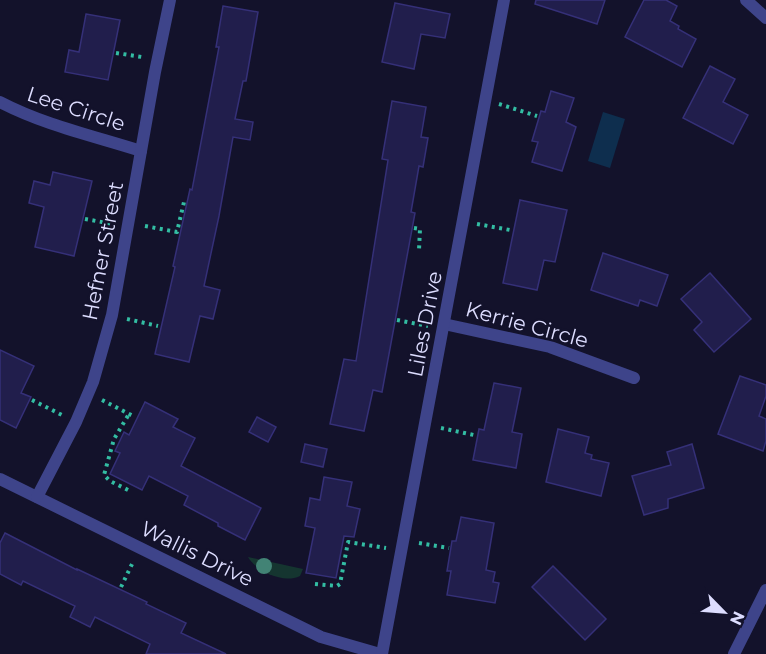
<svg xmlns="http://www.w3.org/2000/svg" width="766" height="654" font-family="Montserrat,sans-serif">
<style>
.green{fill:#153530}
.water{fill:#0e2e4e}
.building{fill:#211e4c;stroke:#353078;stroke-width:1.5}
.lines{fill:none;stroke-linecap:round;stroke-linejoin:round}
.path{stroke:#33bda3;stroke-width:4;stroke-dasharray:3 4.5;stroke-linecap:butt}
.minor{stroke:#3e448a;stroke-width:12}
.tree{fill:#428375}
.labels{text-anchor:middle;stroke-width:4.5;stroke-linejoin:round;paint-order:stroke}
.street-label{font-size:21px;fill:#ddf;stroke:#13122b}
</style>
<rect width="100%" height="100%" fill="#13122b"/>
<!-- green -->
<path class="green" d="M248,557L303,569L300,576C283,584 257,572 248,557Z"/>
<!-- water -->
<polygon class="water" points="603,112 625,119 610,168 588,161"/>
<!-- building -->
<g class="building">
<polygon points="536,0 605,0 597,24 535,4"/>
<polygon points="644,0 666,0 677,6 670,21 679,26 678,29 696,39 682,67 625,37"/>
<polygon points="395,3 450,14 445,38 421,34 414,69 382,62"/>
<polygon points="223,6 258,12 246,81 243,81 235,119 253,122 250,140 233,137 219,216 204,286 220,290 213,319 200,316 189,362 155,354 175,267 173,266 190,189 192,190 219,47 216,47"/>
<polygon points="86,14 120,20 108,80 65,72 69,50 79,52"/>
<polygon points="710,66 735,79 723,102 748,115 733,144 683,118"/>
<polygon points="551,91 574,98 566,122 576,127 562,171 532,162 538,142 532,141 541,111 545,112"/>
<polygon points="392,101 426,107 421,137 428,138 423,167 419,166 411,212 415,213 382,392 373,390 364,431 330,424 344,359 356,361 388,160 382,159"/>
<polygon points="53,172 92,181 74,256 35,247 44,207 29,203 34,181 50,185"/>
<polygon points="520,200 567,210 555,262 544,260 537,290 503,283"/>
<polygon points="603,253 668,275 657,306 640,300 638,306 591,290"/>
<polygon points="710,273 751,319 714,352 694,330 702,322 681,299"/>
<polygon points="0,350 34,366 21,393 31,397 16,428 0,420"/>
<polygon points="740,376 766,385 766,396 759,416 766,419 766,441 763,451 718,434"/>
<polygon points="494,383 521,388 512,432 522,434 516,468 473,460 479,429 484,430"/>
<polygon points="145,402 178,419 173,427 195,438 181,466 261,508 245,540 218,526 218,523 184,505 188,496 149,476 142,490 110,474 120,453 115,451 124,432 129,435"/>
<polygon points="257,417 276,427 268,442 249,432"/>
<polygon points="558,429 589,437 585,453 592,455 591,459 609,463 601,496 546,482"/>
<polygon points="305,444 327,449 323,467 301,462"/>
<polygon points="692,444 704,488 668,499 668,508 644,515 632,476 671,465 667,452"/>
<polygon points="324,477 352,482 347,506 360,509 354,537 344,536 336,578 306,573 315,528 305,526 310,498 320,500"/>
<polygon points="461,517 494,523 486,570 495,572 493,582 499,583 495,603 447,595 451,571 447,571 452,541 456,541"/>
<polygon points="5,533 77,570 77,569 147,602 146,604 186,623 181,633 226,654 146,654 150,644 95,617 90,627 70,617 75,606 23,581 21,585 0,574 0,543"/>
<polygon points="553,566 606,619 585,640 532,587"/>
</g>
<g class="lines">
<!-- path -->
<g class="path">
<polyline points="116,53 142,57"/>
<polyline points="499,104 537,116"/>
<polyline points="85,219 113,224"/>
<polyline points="477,224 510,230"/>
<polyline points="145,226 177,232 184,202"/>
<polyline points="414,228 420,229 419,250"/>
<polyline points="127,319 158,326"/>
<polyline points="397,320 428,326"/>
<polyline points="32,400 62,415"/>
<polyline points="102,400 135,417"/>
<polyline points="441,428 474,435"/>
<polyline points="128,490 110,481 104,475 114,439 129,414"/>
<polyline points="419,543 449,548"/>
<polyline points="315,584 337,586 340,584 348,542 386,548"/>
<polyline points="121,587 133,562"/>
</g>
<!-- minor -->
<g class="minor">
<polyline points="746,0 766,18"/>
<path d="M0,102C44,125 94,136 141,151"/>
<polyline points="444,324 550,347 634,378"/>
<polyline points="0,479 321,637 380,654"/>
<polyline points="37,497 76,422 93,382 112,315 155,72 170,0"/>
<polyline points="382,654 504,0"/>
<polyline points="734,654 766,590"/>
</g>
</g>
<!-- trees -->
<circle class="tree" cx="264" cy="566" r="8"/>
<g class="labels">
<!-- street labels -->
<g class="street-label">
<text transform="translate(76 109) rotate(18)" y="7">Lee Circle</text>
<text transform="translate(103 251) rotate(-79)" y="7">Hefner Street</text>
<text transform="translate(425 324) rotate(-79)" y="7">Liles Drive</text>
<text transform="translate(527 325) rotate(15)" y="7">Kerrie Circle</text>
<text transform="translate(197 554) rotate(26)" y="7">Wallis Drive</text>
</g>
</g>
<!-- north arrow -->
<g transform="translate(724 612) rotate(115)" stroke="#13122b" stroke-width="4.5" paint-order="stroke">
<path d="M0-4.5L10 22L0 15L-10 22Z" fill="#ddddff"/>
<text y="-9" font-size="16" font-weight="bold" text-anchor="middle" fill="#ddddff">N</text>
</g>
</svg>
